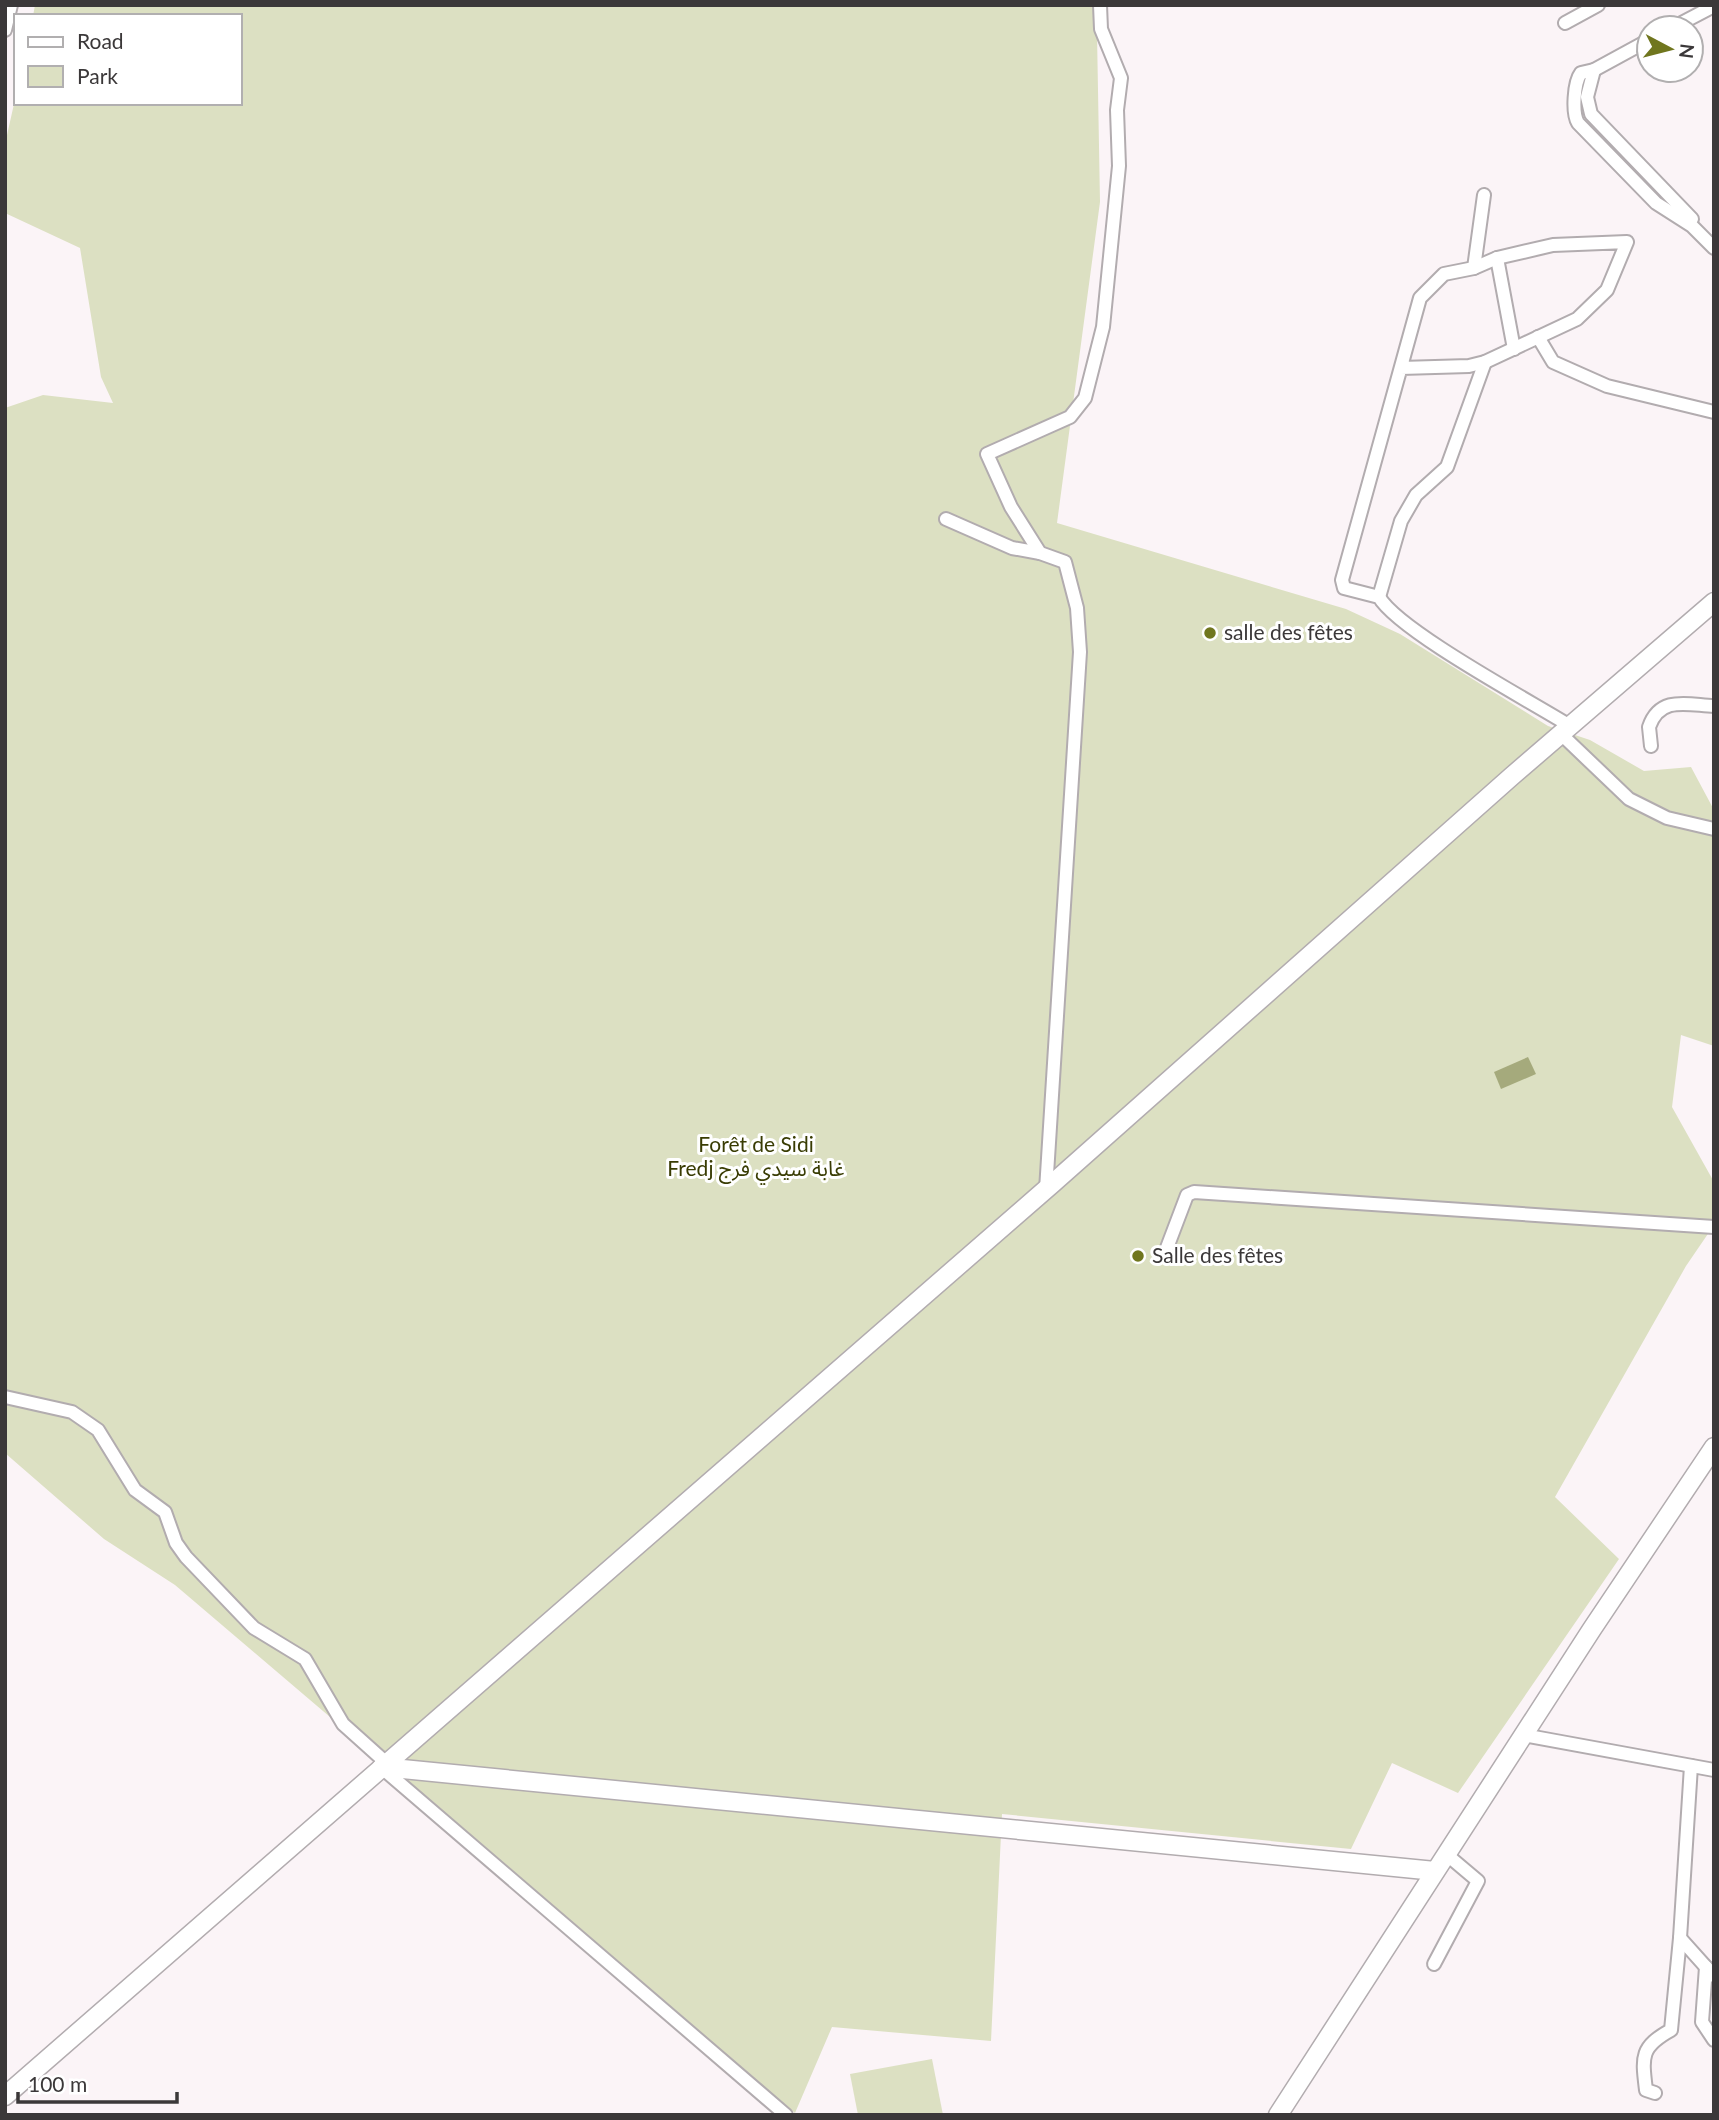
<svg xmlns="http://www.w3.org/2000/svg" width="1719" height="2120" font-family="Lato,'Noto Sans Arabic',sans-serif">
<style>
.green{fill:#dce0c2}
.water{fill:#a5aa7c}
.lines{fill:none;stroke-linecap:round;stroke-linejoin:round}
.street-casing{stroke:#b2acaf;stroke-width:16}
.secondary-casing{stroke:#b2acaf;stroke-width:21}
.street{stroke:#fff;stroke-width:12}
.secondary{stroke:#fff;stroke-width:18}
.poi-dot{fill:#70761e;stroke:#fff;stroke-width:2.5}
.labels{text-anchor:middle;stroke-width:6;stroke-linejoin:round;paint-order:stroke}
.poi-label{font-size:21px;fill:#3b3839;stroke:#fff;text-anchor:start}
.park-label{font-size:21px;fill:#393c03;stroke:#fff}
</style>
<rect width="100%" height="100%" fill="#fbf4f7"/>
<!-- green -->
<g class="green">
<polygon points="35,5 1093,5 1097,34 1100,202 1057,523 1346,609 1400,634 1548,726 1590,740 1644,771 1691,767 1714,810 1714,1046 1681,1035 1672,1107 1714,1182 1714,1225 1686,1266 1555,1497 1619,1559 1458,1793 1392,1763 1351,1849 1002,1814 991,2041 832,2027 795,2113 175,1585 104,1539 5,1453 5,408 43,395 113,403 101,377 80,248 5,213 5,144 16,95 16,103 240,103 240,16 33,16"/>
<polygon points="932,2059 943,2115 858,2115 850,2074"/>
</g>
<!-- water -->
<polygon class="water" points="1528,1057 1536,1074 1501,1089 1494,1072"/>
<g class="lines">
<defs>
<g id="street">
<polyline points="1565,23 1598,5"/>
<polyline points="1672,28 1714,6"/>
<polyline points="5,30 11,5"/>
<path d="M1649,40L1594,70L1581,73C1574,82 1572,113 1578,123L1656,203L1692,226L1714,248"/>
<polyline points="1594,70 1587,97 1591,114 1692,219"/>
<polyline points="1497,258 1514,349"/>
<polyline points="1474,268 1484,195"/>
<polyline points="1538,337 1553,362 1607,386 1714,412"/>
<path d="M1401,368L1469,366L1485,362L1577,319L1607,290L1627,242L1553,245L1497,258L1474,268L1444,274L1420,298L1342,580L1344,588L1379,597C1399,631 1530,701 1570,726"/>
<polyline points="946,519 1012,548 1040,553"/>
<polyline points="1379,597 1401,521 1416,495 1447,467 1485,362"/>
<polyline points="1561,734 1629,799 1667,818 1714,829"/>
<path d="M1651,746L1649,727C1660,695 1688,705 1714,706"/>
<polyline points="1046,1190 1080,652 1077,608 1065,562 1040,553 1011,507 987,454 1070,417 1085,398 1103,327 1119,166 1117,110 1121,78 1101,29 1100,5"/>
<polyline points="1165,1253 1187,1195 1194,1192 1714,1227"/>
<polyline points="5,1397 72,1412 98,1430 135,1490 165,1512 176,1543 186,1557 254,1628 305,1659 343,1724 382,1759"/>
<polyline points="1523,1735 1714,1770"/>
<polyline points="382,1768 786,2115"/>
<polyline points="1680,1938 1714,1976"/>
<polyline points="1434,1964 1478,1881 1446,1854"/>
<polyline points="1706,1967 1702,2022 1714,2040"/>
<path d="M1655,2093L1646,2090C1642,2057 1640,2047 1671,2030L1680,1938L1691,1766"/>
</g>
<g id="secondary">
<polyline points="382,1767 1435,1871"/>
<polyline points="5,2096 1052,1184 1512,776 1714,602"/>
<polyline points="1278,2115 1592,1629 1714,1447"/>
</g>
</defs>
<!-- street casing -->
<use href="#street" class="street-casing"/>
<!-- secondary casing -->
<use href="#secondary" class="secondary-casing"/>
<!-- street -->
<use href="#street" class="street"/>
<!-- secondary -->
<use href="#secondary" class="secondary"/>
</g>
<!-- markers -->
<g class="poi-dot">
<circle cx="1210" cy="633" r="7"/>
<circle cx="1138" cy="1256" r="7"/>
</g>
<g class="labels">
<!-- poi labels -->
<g class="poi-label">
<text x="1224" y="640">salle des fêtes</text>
<text x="1152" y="1263">Salle des fêtes</text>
</g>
<!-- park labels -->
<g class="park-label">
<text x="756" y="1152">Forêt de Sidi<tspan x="756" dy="24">Fredj غابة سيدي فرج</tspan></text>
</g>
</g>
<!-- border -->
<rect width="1719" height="2120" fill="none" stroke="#3b3839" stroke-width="14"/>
<!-- legend -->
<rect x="14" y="14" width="228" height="91" fill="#ffffff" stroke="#b1afb0" stroke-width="2"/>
<rect x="28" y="37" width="35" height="10" fill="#ffffff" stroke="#b1afb0" stroke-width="2"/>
<text x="77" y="49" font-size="21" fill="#3b3839">Road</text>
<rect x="28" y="66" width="35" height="21" fill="#dce0c2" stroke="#b1afb0" stroke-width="2"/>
<text x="77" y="84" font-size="21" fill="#3b3839">Park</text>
<!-- north arrow -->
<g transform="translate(1670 49) rotate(97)"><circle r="33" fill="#ffffff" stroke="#b1afb0" stroke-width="2"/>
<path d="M0-5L12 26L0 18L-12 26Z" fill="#70761e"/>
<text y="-10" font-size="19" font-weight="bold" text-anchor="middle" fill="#3b3839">N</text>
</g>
<!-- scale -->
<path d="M18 2092v10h159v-10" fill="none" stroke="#3b3839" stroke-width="3.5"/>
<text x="28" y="2092" font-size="21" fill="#3b3839" stroke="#ffffff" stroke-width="5" paint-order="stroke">100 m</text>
</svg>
